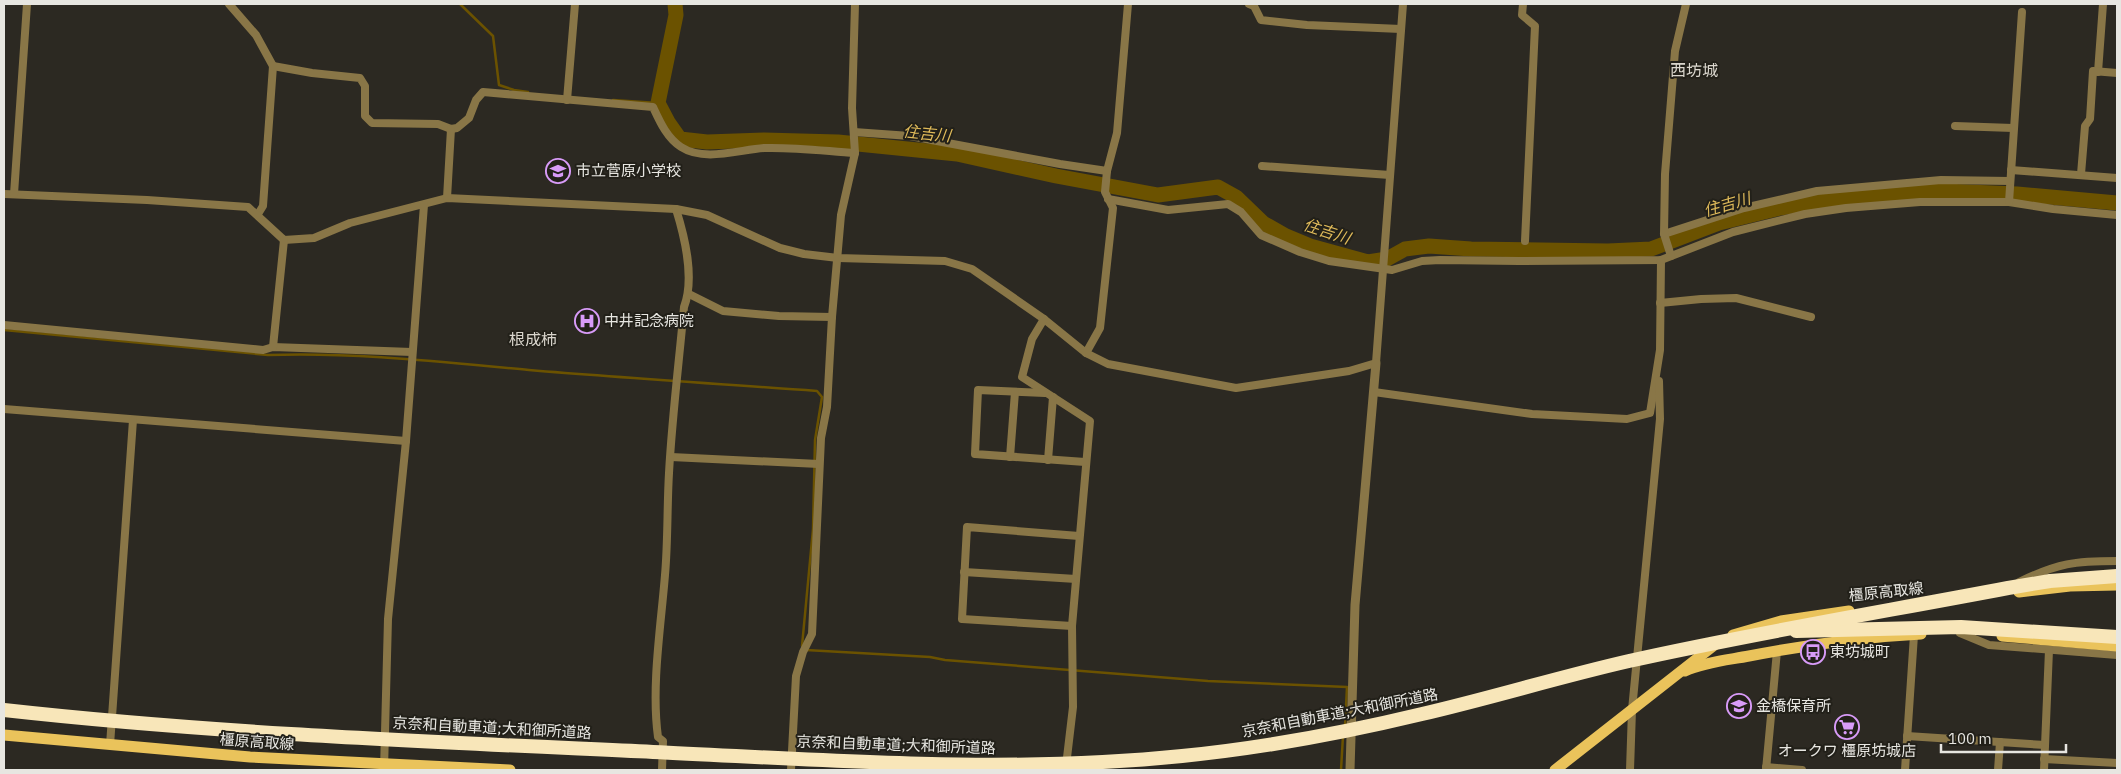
<svg xmlns="http://www.w3.org/2000/svg" width="2121" height="774" font-family="'IBM Plex Sans','Noto Sans JP',sans-serif">
<style>
.lines{fill:none;stroke-linecap:round;stroke-linejoin:round}
.stream{stroke:#6b5200;stroke-width:2.5}
.river{stroke:#6b5200;stroke-width:15}
.minor{stroke:#897647;stroke-width:8}
.tertiary{stroke:#897647;stroke-width:9}
.primary{stroke:#eac35b;stroke-width:11}
.motorway{stroke:#f8e6b9;stroke-width:14}
.motorway-bridge{stroke:#f8e6b9;stroke-width:14}
.labels{text-anchor:middle;stroke-width:4;stroke-linejoin:round;paint-order:stroke}
.poi-label{font-size:15px;fill:#e7e6e1;stroke:#222019;text-anchor:start}
.street-label{font-size:15px;fill:#e7e6e1;stroke:#222019}
.neighbourhood-label{font-size:16px;fill:#dad6cd;stroke:#222019}
.water-label{font-size:16px;font-style:italic;fill:#dfba5a;stroke:#222019}
</style>
<rect width="100%" height="100%" fill="#2c2922"/>
<g class="lines">
<!-- stream -->
<g class="stream">
<polyline points="460,4 493,36 499,85 514,90 528,92"/>
<polyline points="613,100 658,103"/>
<path d="M4,330L268,355C355,352 442,362 529,370C625,378 721,384 817,391L822,397L815,440L813,529L802,646"/>
<polyline points="806,650 930,657 945,660 1208,681 1347,687 1345,726"/>
<polyline points="1341,770 1343,736"/>
</g>
<!-- river -->
<polyline class="river" points="675,4 676,15 658,103 668,122 680,139 707,142 764,140 838,142 957,154 1056,176 1158,195 1218,187 1236,197 1263,223 1286,236 1310,246 1368,262 1387,259 1405,249 1429,246 1471,249 1608,251 1651,249 1719,223 1780,208 1831,199 1920,192 1944,191 2017,194 2117,203"/>
<!-- minor -->
<g class="minor">
<polyline points="229,4 256,35 273,66 263,206 258,214"/>
<polyline points="1249,4 1254,6 1261,20 1307,25 1401,29"/>
<polyline points="1523,4 1522,15 1535,26 1525,241"/>
<path d="M273,66L312,73L360,78L365,86V116L372,123L438,124L451,129L457,128L469,118L476,100L483,92L653,107C660,122 667,138 681,147C704,162 738,150 764,148C794,147 825,151 855,153"/>
<polyline points="2098,72 2103,4"/>
<polyline points="567,100 575,4"/>
<polyline points="1955,126 2013,128"/>
<polyline points="854,132 910,136 1060,164 1107,171"/>
<polyline points="1262,166 1390,175"/>
<polyline points="2011,170 2117,178"/>
<polyline points="2081,174 2085,126 2090,119 2093,71 2117,73"/>
<polyline points="4,194 147,200 248,207 284,240 314,238 350,223 447,198 676,209 707,215 780,248 804,254 838,258 945,261 972,269 1044,319 1086,353 1108,364 1236,388 1349,371 1376,363 1403,4"/>
<polyline points="14,194 27,4"/>
<polyline points="447,198 451,129"/>
<polyline points="1108,199 1168,210 1228,204 1241,212 1261,235 1300,252 1329,261 1392,270 1422,261 1440,260 1519,261 1661,260 1733,232 1805,214 1846,208 1920,202 2009,202 2053,209 2117,215"/>
<polyline points="2009,202 2022,12"/>
<polyline points="1664,234 1744,208 1817,191 1941,180 2010,181"/>
<polyline points="1671,256 1664,234 1665,174 1675,51 1686,4"/>
<polyline points="689,294 723,311 779,316 832,317"/>
<polyline points="1660,303 1701,299 1736,298 1811,317"/>
<polyline points="1044,319 1032,339 1022,377 1090,421 1072,626 1073,707 1066,766"/>
<polyline points="4,325 263,350 273,347 412,352"/>
<polyline points="273,347 284,240"/>
<polyline points="1086,353 1100,328 1113,208 1105,192 1107,171 1117,133 1128,4"/>
<polyline points="1374,392 1532,414 1627,419 1650,413 1660,350 1661,260"/>
<polyline points="1045,393 978,390 975,454 1085,462"/>
<polyline points="4,409 406,441"/>
<polyline points="671,457 819,464"/>
<polyline points="1010,457 1015,392"/>
<polyline points="1048,460 1053,397"/>
<polyline points="964,572 1076,579"/>
<path d="M2019,582C2058,563 2075,561 2117,561"/>
<polyline points="1072,626 962,619 967,527 1079,536"/>
<polyline points="1960,633 1989,645 2117,655"/>
<polyline points="1907,736 2045,745"/>
<polyline points="110,745 133,420"/>
<polyline points="2044,759 2117,763"/>
<polyline points="1766,767 1802,770"/>
<polyline points="384,770 388,619 406,441 424,205"/>
<path d="M662,770L663,741L658,737C651,687 661,625 665,575C668,541 667,507 669,473C672,418 679,362 684,307C695,278 685,238 676,209"/>
<polyline points="791,770 796,676 803,652 812,634 821,438 827,407 832,317 841,215 855,153 852,108 855,4"/>
<polyline points="1630,770 1632,710 1660,419 1659,381"/>
<polyline points="1766,770 1777,651"/>
<polyline points="1905,770 1914,635"/>
<polyline points="1998,770 2000,742"/>
<polyline points="2044,770 2049,650"/>
</g>
<!-- tertiary -->
<polyline class="tertiary" points="1350,770 1355,605 1376,363"/>
<!-- primary -->
<g class="primary">
<polyline points="2019,592 2070,586 2117,585"/>
<polyline points="1733,635 1781,621 1849,611"/>
<polyline points="2002,636 2117,646"/>
<path d="M1685,671C1705,662 1728,660 1749,656C1806,645 1864,637 1921,634"/>
<polyline points="4,735 250,757 510,770"/>
<polyline points="1555,770 1717,643"/>
</g>
<!-- motorway -->
<polyline class="motorway" points="1796,631 1961,627 2117,637"/>
<!-- motorway-bridge -->
<path class="motorway-bridge" d="M4,710C219,734 437,742 653,752C829,760 1006,774 1182,756C1263,748 1343,733 1422,714C1491,698 1559,677 1629,661C1754,633 1882,612 2008,588L2050,581L2117,576"/>
</g>
<!-- icons -->
<defs>
<symbol id="school-ring" viewBox="-11 -11 22 22"><circle r="9.5" fill="#222019" stroke="#d89bf8" stroke-width="1.5"/><path d="M0-5L7-2L0 1L-7-2ZM-4 1L0 2.5L4 1V4Q0 6-4 4Z" fill="#d89bf8"/></symbol>
<symbol id="hospital-ring" viewBox="-11 -11 22 22"><circle r="9.5" fill="#222019" stroke="#d89bf8" stroke-width="1.5"/><path d="M-5-5h3v3.5h4V-5h3V5h-3V1.5h-4V5h-3Z" fill="#d89bf8"/></symbol>
<symbol id="bus-ring" viewBox="-11 -11 22 22"><circle r="9.5" fill="#222019" stroke="#d89bf8" stroke-width="1.5"/><path d="M-5-6H5V4H4V6H2V4H-2V6H-4V4H-5ZM-3.5-4V0h7V-4ZM-3.5 1.2v1.5H-2V1.2ZM2 1.2v1.5H3.5V1.2Z" fill="#d89bf8"/></symbol>
<symbol id="supermarket-ring" viewBox="-11 -11 22 22"><circle r="9.5" fill="#222019" stroke="#d89bf8" stroke-width="1.5"/><path d="M-6-5.5h2.5l.6 2H6L4.5 2H-2.5L-4.4-4H-6ZM-1.5 3.2a1.3 1.3 0 1 0 .1 0ZM3 3.2a1.3 1.3 0 1 0 .1 0Z" fill="#d89bf8"/></symbol>
</defs>
<g fill-rule="evenodd">
<use href="#school-ring" x="544" y="157" width="28" height="28"/>
<use href="#hospital-ring" x="573" y="307" width="28" height="28"/>
<use href="#bus-ring" x="1799" y="638" width="28" height="28"/>
<use href="#school-ring" x="1725" y="692" width="28" height="28"/>
<use href="#supermarket-ring" x="1833" y="713" width="28" height="28"/>
</g>
<g class="labels">
<!-- poi labels -->
<g class="poi-label">
<text x="576" y="176">市立菅原小学校</text>
<text x="604" y="326">中井記念病院</text>
<text x="1830" y="657">東坊城町</text>
<text x="1756" y="711">金橋保育所</text>
<text x="1847" y="756" text-anchor="middle">オークワ 橿原坊城店</text>
</g>
<!-- street labels -->
<g class="street-label">
<text transform="translate(1886 592) rotate(-6)" y="5">橿原高取線</text>
<text transform="translate(1340 713) rotate(-11)" y="5">京奈和自動車道;大和御所道路</text>
<text transform="translate(492 728) rotate(3)" y="5">京奈和自動車道;大和御所道路</text>
<text transform="translate(257 742) rotate(4)" y="5">橿原高取線</text>
<text transform="translate(896 745) rotate(2)" y="5">京奈和自動車道;大和御所道路</text>
</g>
<!-- neighbourhood labels -->
<g class="neighbourhood-label">
<text x="1694" y="76">西坊城</text>
<text x="533" y="345">根成柿</text>
</g>
<!-- water labels -->
<g class="water-label">
<text transform="translate(927 133) rotate(6)" y="6">住吉川</text>
<text transform="translate(1727 204) rotate(-16)" y="6">住吉川</text>
<text transform="translate(1327 231) rotate(18)" y="6">住吉川</text>
</g>
</g>
<!-- border -->
<rect width="2121" height="774" fill="none" stroke="#e7e6e1" stroke-width="10"/>
<!-- scale -->
<path d="M1941 744v8h125v-8" fill="none" stroke="#e7e6e1" stroke-width="2.5"/>
<text x="1948" y="744" font-size="15" fill="#e7e6e1" stroke="#222019" stroke-width="4" paint-order="stroke">100 m</text>
</svg>
